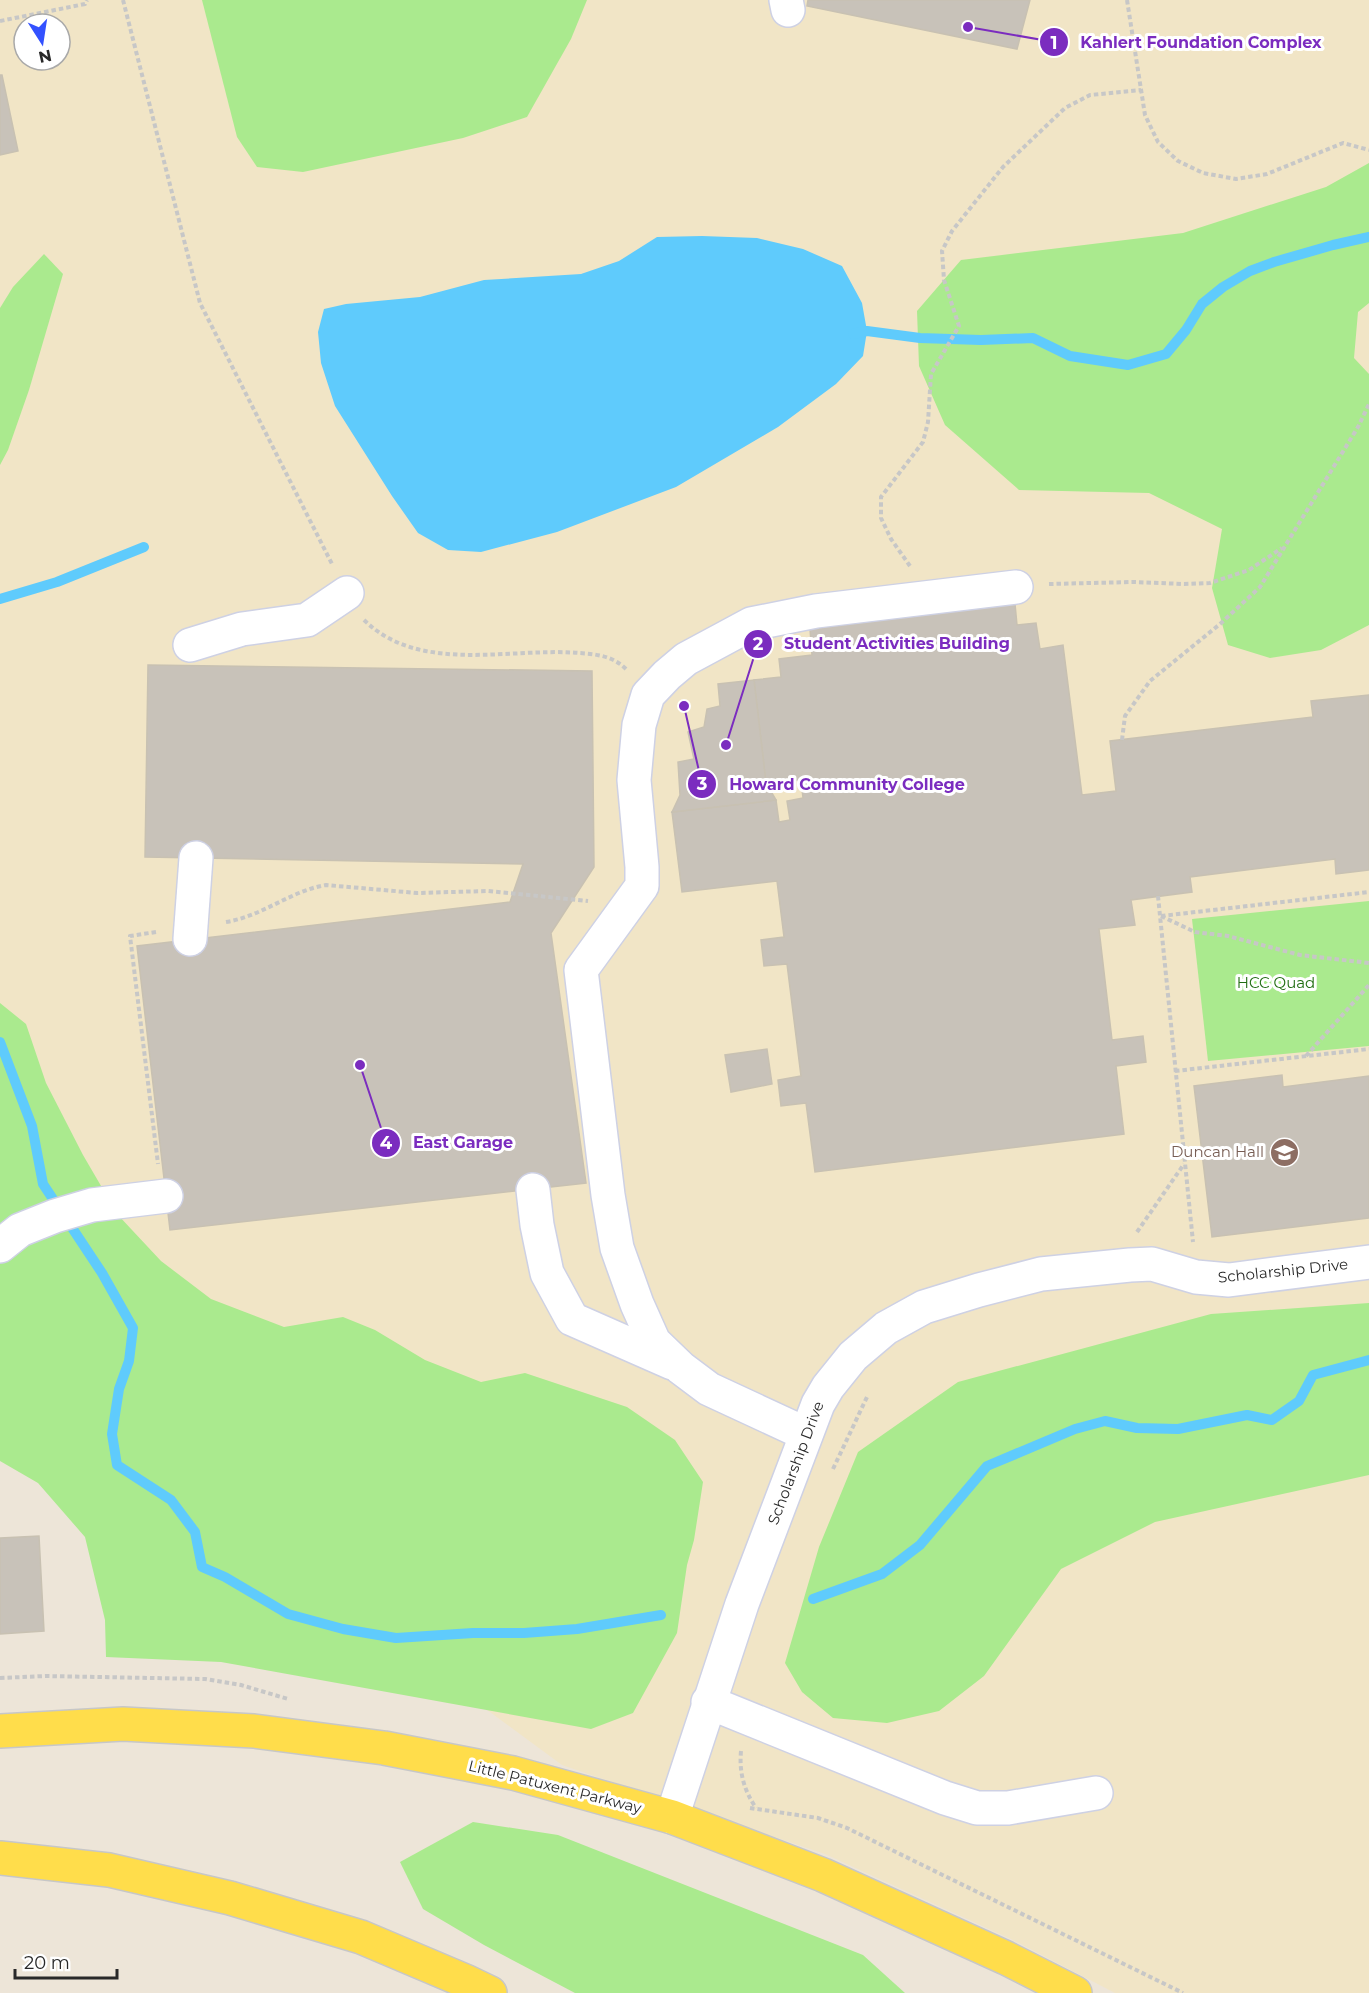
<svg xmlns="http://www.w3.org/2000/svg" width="1369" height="1993" font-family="Montserrat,sans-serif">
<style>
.education{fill:#f1e5c6;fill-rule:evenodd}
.green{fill:#aaea8e}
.water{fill:#5fcbfc}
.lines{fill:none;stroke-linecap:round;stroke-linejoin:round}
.stream{stroke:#5fcbfc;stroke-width:10}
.building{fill:#c8c2b9;stroke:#c8c1b2;stroke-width:1.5}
.minor-casing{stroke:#ced1e4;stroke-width:36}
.major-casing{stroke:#c7c7c7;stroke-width:36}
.path{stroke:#c7c7c7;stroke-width:4;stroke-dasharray:4.5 3;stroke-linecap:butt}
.minor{stroke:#fff;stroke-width:33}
.major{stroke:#ffdd4b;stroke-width:33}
.labels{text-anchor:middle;stroke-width:6;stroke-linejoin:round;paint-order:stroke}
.park-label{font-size:15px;fill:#216d12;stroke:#fff}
.education-label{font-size:15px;fill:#785e54;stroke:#fff;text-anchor:end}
.street-label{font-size:15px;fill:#292929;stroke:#fff}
.leader{fill:none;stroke:#7b2cbf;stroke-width:2}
.callout-dot{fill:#7b2cbf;stroke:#fff;stroke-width:2}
.mark-label{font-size:18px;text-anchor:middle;font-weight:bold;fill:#fff}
.callout-label{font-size:16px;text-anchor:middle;font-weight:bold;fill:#7b2cbf;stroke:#fff;stroke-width:6;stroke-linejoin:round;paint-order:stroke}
</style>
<rect width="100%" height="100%" fill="#ede5d8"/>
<!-- education -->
<path class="education" d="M0,0H1369V1993H1115L1011,1939L825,1854L562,1765L0,1351ZM24,24H60V60H24Z"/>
<!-- green -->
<g class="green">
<polygon points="202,0 587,0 571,39 527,117 463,138 303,172 257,167 237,137"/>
<polygon points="1369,163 1369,303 1358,312 1354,358 1369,374 1369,625 1321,650 1270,658 1228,645 1212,588 1222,529 1149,493 1019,490 945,425 919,366 917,311 961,260 1183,233 1326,187"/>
<polygon points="44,254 63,274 29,390 8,450 0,465 0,308 13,287"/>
<polygon points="1369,901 1369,1046 1208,1061 1192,919"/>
<polygon points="0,1003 26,1024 46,1083 83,1155 118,1215 161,1261 211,1299 284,1327 343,1317 375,1330 425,1360 481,1382 525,1373 627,1407 675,1440 703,1482 694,1540 687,1565 677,1633 633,1713 591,1729 221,1662 106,1657 105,1620 85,1537 38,1483 0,1461"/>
<polygon points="1369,1303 1369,1475 1155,1522 1061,1569 984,1676 939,1711 887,1723 833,1718 802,1692 785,1663 819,1547 858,1452 958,1382 1211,1314"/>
<polygon points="473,1822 558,1835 863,1955 905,1993 575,1993 484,1945 423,1909 400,1862"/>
</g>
<!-- water -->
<polygon class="water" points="702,236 757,238 803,249 842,266 862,303 867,331 863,356 836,384 778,427 676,487 557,532 481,552 448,550 418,533 392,496 335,406 321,363 318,332 324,309 346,304 420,297 484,280 581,274 619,261 657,237"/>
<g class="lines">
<!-- stream -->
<g class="stream">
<polyline points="853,334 867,331 920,338 981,340 1033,338 1070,356 1128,365 1166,354 1186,330 1202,304 1223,287 1250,271 1274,262 1333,245 1369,237"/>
<polyline points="0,599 57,582 144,547"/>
<polyline points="0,1042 32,1126 43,1184 102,1273 133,1328 129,1361 119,1389 112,1434 117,1465 171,1500 195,1532 202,1567 225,1577 288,1614 343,1629 396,1638 473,1633 524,1633 577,1629 661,1615"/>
<polyline points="813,1599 882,1574 920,1545 987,1466 1075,1429 1105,1421 1137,1428 1178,1429 1247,1415 1272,1420 1299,1401 1313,1375 1369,1360"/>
</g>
</g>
<!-- building -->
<g class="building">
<polygon points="808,0 1030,0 1017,49 807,6"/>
<polygon points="0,75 2,75 18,151 0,155"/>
<polygon points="1015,604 1017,625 1036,623 1040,649 1063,645 1082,795 1116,791 1110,741 1313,717 1311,701 1369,695 1369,870 1336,874 1335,859 1190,877 1192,892 1131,900 1135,925 1099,929 1112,1040 1143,1036 1146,1062 1116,1066 1124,1134 815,1172 806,1103 781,1106 778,1080 801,1076 787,964 764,966 761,940 784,937 777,881 682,892 672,812 776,800 779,822 790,820 787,801 803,798 801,780 766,783 754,680 781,677 779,659 812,655 810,629"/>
<polygon points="148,665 592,671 594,867 551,933 586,1183 170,1230 137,946 510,902 523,864 145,857"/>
<polygon points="754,680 766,783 776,800 672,812 680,795 678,762 694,759 688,732 704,727 707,709 720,706 718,684"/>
<polygon points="767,1049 772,1084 731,1092 725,1055"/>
<polygon points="1282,1075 1283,1087 1369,1076 1369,1218 1212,1237 1194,1086"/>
<polygon points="39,1536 44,1631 0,1634 0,1538"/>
</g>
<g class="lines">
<defs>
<g id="minor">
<polyline points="786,0 788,10"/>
<polyline points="190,645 242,629 307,620 347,593"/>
<polyline points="190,939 196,858"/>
<polyline points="533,1190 537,1225 547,1273 572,1319 672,1363"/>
<polyline points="0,1246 20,1230 55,1216 92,1205 166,1196"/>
<polyline points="806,1434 709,1389 681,1368 654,1342 637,1304 617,1248 608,1195 581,970 642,886 642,867 634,780 639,725 648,695 667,675 686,659 751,624 816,611 1016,587"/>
<polyline points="708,1702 945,1798 977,1808 1008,1808 1096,1793"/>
<polyline points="672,1817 742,1604 818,1404 828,1387 853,1356 886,1328 924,1307 979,1290 1041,1274 1130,1265 1152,1264 1196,1277 1229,1280 1369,1262"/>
</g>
<g id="major">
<polyline points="0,1731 123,1724 254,1731 384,1748 513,1773 672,1817 823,1875 1006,1958 1075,1993"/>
<polyline points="0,1858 109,1870 230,1898 361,1937 465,1981 490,1993"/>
</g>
</defs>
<!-- minor casing -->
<use href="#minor" class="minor-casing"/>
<!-- major casing -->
<use href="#major" class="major-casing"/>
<!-- path -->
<g class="path">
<polyline points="123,0 200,303 332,564"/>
<polyline points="1127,0 1145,115 1158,142 1178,161 1203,173 1236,179 1267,174 1343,143 1369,150"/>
<polyline points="0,21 85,4 87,0"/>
<polyline points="910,566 891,539 881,518 881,497 923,442 928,422 931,374 959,326 944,280 942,251 952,231 1003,167 1065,108 1090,95 1141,90"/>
<polyline points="1049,584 1133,582 1184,584 1210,583 1249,570 1282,548"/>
<path d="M364,620C420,675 510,647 579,653C596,654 613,656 626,669"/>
<polyline points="1122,740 1125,716 1150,681 1220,624 1260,587 1358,427 1369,404"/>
<polyline points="1158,896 1193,1242"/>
<polyline points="1161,916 1195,932 1228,936 1300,955 1369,963"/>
<polyline points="1161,916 1369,892"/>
<path d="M226,922C263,916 290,891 326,885L417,893L488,891L588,901"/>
<polyline points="156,932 130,936 158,1164"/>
<polyline points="1306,1056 1369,985"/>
<polyline points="1175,1071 1369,1049"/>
<polyline points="1137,1232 1184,1164"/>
<polyline points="833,1469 867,1397"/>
<polyline points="0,1678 45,1676 205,1679 241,1685 288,1699"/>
<path d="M741,1751C739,1773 744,1790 756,1808"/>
<polyline points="750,1808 818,1818 847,1828 1183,1993"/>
</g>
<!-- minor -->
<use href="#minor" class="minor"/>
<!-- major -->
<use href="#major" class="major"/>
</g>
<!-- icons -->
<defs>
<symbol id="university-disc" viewBox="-11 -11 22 22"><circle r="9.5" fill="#8d6e63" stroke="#fff"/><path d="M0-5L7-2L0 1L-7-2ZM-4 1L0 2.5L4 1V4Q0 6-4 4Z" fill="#fff"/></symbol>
</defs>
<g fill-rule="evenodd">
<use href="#university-disc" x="1268" y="1136" width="33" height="33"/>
</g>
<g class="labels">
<!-- park labels -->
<g class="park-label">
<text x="1276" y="988">HCC Quad</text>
</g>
<!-- education labels -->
<g class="education-label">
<text x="1264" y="1157">Duncan Hall</text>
</g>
<!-- street labels -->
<g class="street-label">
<text transform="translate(1283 1271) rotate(-6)" y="5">Scholarship Drive</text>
<text transform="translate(796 1463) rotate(-69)" y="5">Scholarship Drive</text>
<text transform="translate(555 1787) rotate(14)" y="5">Little Patuxent Parkway</text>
</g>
</g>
<!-- callouts -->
<path class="leader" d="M968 27L1054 42M726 745L758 644M684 706L702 784M360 1065L386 1143"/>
<g class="callout-dot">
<circle cx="968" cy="27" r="6"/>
<circle cx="726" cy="745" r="6"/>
<circle cx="684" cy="706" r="6"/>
<circle cx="360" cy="1065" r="6"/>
<circle cx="1054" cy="42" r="15"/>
<circle cx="758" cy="644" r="15"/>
<circle cx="702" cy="784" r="15"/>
<circle cx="386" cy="1143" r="15"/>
</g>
<g class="mark-label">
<text x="1054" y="49">1</text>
<text x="758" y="650">2</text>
<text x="702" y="790">3</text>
<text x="386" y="1149">4</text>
</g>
<g class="callout-label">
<text x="1201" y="48">Kahlert Foundation Complex</text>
<text x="897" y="649">Student Activities Building</text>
<text x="847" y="790">Howard Community College</text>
<text x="463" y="1148">East Garage</text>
</g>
<!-- north arrow -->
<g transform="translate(42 42) rotate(168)"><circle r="28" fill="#ffffff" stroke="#a9a9a9" stroke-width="1.5"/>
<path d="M0-4.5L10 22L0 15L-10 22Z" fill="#3351ff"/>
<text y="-9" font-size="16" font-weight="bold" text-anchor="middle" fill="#292929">N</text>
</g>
<!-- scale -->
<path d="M15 1969v9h102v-9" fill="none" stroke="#292929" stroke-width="3"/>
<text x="24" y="1969" font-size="18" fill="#292929" stroke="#ffffff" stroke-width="4.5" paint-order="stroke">20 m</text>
</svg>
